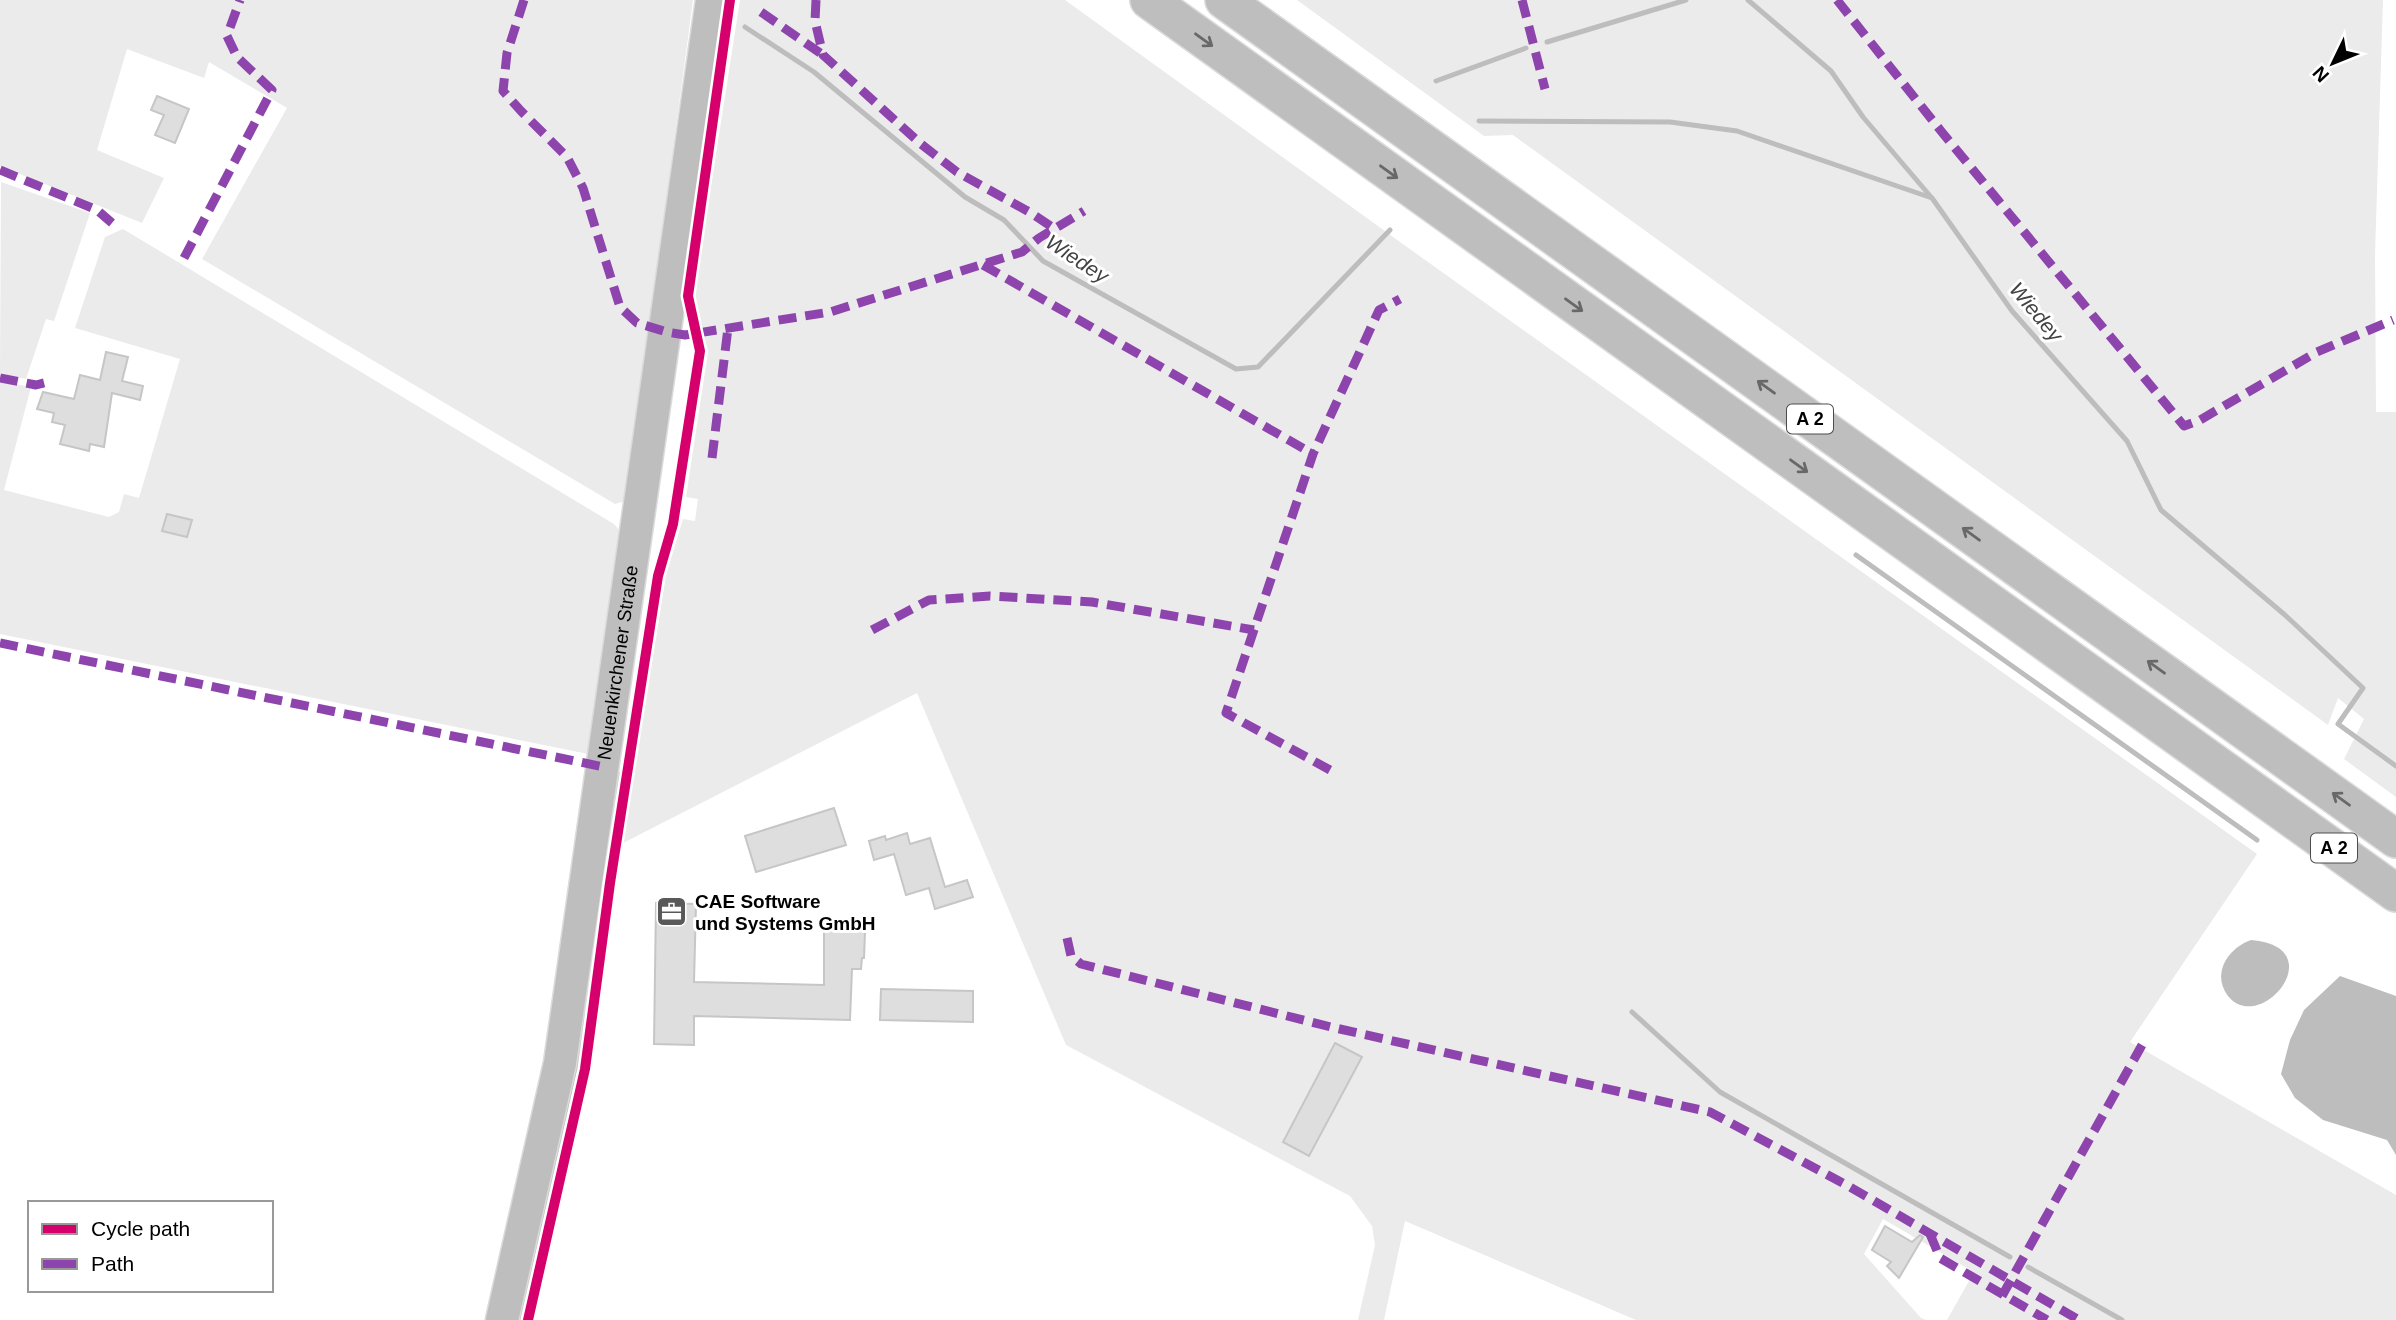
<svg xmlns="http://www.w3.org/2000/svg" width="2396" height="1320" font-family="Helvetica,sans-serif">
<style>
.green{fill:#ebebeb}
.water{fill:#bdbdbd}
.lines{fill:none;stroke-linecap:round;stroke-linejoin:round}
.stream{stroke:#bdbdbd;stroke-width:5}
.building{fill:#dedede;stroke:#c6c6c6;stroke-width:2}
.major-casing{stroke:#dbdbdb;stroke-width:35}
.highway-casing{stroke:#dbdbdb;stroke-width:40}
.major{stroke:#bebebe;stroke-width:32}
.highway{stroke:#bebebe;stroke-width:37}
.quiet{stroke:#8e44ad;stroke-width:9;stroke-dasharray:18 9;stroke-linecap:butt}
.cycleway-casing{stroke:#fff;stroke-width:15}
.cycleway{stroke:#d6006c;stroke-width:10}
.oneway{stroke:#686868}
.labels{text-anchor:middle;stroke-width:6;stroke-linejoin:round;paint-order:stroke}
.shield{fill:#fff;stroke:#4c4c4c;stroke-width:2}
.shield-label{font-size:18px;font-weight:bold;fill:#000}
.street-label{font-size:19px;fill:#000;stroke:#fff}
.poi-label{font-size:19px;font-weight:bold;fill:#000;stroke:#fff;text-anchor:start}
.water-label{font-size:21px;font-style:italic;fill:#424242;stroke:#fff}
</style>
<rect width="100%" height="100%" fill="#fff"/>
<!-- green -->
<g class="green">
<polygon points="0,0 693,0 626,501 615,504 202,259 287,108 209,62 204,78 127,49 97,150 164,178 142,223 0,166"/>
<polygon points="740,0 1065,0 1407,247 2257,854 2130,1042 2396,1195 2396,1320 1947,1320 1974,1272 1883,1219 1864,1254 1921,1318 1926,1320 1636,1320 1405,1221 1384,1320 1358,1320 1375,1245 1372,1226 1350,1196 1066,1045 917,693 623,843 666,575 683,519 695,521 698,499 686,497 708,352 694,295"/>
<polygon points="1297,0 2383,0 2375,255 2376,412 2396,412 2396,797 2344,759 2364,719 2338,698 2328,725 1513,135 1484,136"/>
<polygon points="1,182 90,213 54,321 46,319 26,379 0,373"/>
<polygon points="123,229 614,524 620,531 588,754 0,634 0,381 31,387 4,490 109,517 119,512 124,494 139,498 180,359 75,328 105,237"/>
</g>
<!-- water -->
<g class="water">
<path d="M2251,940C2334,947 2260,1036 2228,996C2211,974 2228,948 2251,940Z"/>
<polygon points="2340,976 2396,996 2396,1155 2387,1140 2323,1120 2295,1098 2281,1074 2290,1040 2304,1010"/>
</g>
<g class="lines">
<!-- stream -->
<g class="stream">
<polyline points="1748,0 1831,71 1863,117 1931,197"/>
<polyline points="745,27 814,72 965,197 1004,220 1043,261 1236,369 1258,367 1390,230"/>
<polyline points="1547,42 1686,0"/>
<polyline points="1436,81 1526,48"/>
<polyline points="1479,121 1670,122 1737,131 1932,198 2012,311 2127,441 2161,510 2285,615 2363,688 2338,724 2396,766"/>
<polyline points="1856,555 2257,840"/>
<polyline points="1632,1012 1720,1092 2010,1257"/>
<polyline points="2028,1267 2122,1320"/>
<polyline points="520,1320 577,1070 621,774"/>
</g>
</g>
<!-- building -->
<g class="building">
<polygon points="157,96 189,109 175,143 155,135 164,115 151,110"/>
<polygon points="106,352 128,357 122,381 143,386 140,400 112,393 104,447 90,444 89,451 60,444 65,425 52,422 54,413 37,409 43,392 74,399 80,375 100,380"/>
<polygon points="167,514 192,520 187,537 162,531"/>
<polygon points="834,808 846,845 756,872 745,836"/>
<polygon points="907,833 910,844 930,838 945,887 967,880 973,897 935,909 929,888 906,895 894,854 874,860 869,841 885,836 886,840"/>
<polygon points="656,903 696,904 694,982 824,985 824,931 865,932 864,958 862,958 861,969 852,969 850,1020 694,1016 694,1045 654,1044"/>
<polygon points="881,989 973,991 973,1022 880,1020"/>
<polygon points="1335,1043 1362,1057 1309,1156 1283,1142"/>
<polygon points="1885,1226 1912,1242 1920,1235 1923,1237 1899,1278 1887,1266 1891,1262 1872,1250"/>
</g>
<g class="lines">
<defs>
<g id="major">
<path id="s1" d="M502,1320L560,1063L712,0"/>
</g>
<g id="highway">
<polyline points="1149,0 2396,893"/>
<polyline points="1224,0 2396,839"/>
</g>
</defs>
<!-- major casing -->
<use href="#major" class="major-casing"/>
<!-- highway casing -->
<use href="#highway" class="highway-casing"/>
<!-- major -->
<use href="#major" class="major"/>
<!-- highway -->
<use href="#highway" class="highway"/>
<!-- quiet -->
<g class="quiet">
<polyline points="524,0 507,53 503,91 521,111 567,157 583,188 620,307 637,323 667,332 685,335 830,312 1022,252 1039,238 1084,211"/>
<polyline points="816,0 815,21 823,55 921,144 957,172 1031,213 1055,229"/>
<polyline points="1522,0 1545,89"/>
<polyline points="1837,0 1941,131 2184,426 2200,420 2317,352 2393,320"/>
<polyline points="761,12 823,55"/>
<polyline points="0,170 97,210 112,223"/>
<polyline points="184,258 272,90 237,57 227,36 240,0"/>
<polyline points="983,265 1313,454"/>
<polyline points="0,378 36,385 48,382"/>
<polyline points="712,458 728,328"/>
<polyline points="872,630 929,600 990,596 1092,602 1254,630"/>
<polyline points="0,643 604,767"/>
<polyline points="1330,770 1226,713 1313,454 1379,310 1400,299"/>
<polyline points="1067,938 1071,956 1081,964 1331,1027 1710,1112 1850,1187 2079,1320"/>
<polyline points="1930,1234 1940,1258 2047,1320"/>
<polyline points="2002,1296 2142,1045"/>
</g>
<defs>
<polyline id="cycleway" points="528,1320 585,1069 610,883 658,576 673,524 700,351 688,296 730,0"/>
</defs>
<!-- cycleway casing -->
<use href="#cycleway" class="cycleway-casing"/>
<!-- cycleway -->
<use href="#cycleway" class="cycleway"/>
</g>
<!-- one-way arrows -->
<defs><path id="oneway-shaft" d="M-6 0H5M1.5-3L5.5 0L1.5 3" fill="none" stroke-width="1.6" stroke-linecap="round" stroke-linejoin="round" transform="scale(1.75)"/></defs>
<g class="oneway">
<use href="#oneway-shaft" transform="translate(1204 40) rotate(36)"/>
<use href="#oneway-shaft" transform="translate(1389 172) rotate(36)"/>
<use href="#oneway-shaft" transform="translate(1574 305) rotate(36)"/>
<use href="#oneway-shaft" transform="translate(1766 387) rotate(-144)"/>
<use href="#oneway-shaft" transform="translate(1799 466) rotate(36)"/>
<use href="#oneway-shaft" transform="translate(1971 534) rotate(-144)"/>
<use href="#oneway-shaft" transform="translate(2156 667) rotate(-144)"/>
<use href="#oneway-shaft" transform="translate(2341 799) rotate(-144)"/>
</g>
<!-- icons -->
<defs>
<symbol id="office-square" viewBox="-11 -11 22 22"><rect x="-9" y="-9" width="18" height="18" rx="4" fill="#595959" stroke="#fff"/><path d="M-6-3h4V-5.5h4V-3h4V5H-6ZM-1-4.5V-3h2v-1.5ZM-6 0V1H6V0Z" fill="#fff"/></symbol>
</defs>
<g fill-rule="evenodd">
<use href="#office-square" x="654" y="894" width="35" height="35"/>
</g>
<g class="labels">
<!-- shield labels -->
<g class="shield">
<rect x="1787" y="404.5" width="46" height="29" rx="5"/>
<rect x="2311" y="833.5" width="46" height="29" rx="5"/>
</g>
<g class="shield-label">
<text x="1810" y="425">A 2</text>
<text x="2334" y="854">A 2</text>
</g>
<!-- street labels -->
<g class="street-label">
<text dy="7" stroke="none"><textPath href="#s1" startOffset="668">Neuenkirchener Straße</textPath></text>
</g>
<!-- poi labels -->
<g class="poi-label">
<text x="695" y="908">CAE Software<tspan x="695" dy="22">und Systems GmbH</tspan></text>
</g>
<!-- water labels -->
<g class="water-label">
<text transform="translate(1077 259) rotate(33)" y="7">Wiedey</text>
<text transform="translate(2036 312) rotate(50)" y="7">Wiedey</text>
</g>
</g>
<!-- legend -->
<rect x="28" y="1201" width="245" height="91" fill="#ffffff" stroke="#999999" stroke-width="2"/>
<rect x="42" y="1224" width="35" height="10" fill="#d6006c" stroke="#999999" stroke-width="2"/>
<text x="91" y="1236" font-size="21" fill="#000000">Cycle path</text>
<rect x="42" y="1259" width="35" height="10" fill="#8e44ad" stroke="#999999" stroke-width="2"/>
<text x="91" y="1271" font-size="21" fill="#000000">Path</text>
<!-- north arrow -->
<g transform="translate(2333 63) rotate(227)" stroke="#ffffff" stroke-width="5" paint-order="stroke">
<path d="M0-5L12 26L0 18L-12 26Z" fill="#000000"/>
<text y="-10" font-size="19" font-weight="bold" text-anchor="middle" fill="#000000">N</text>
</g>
</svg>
